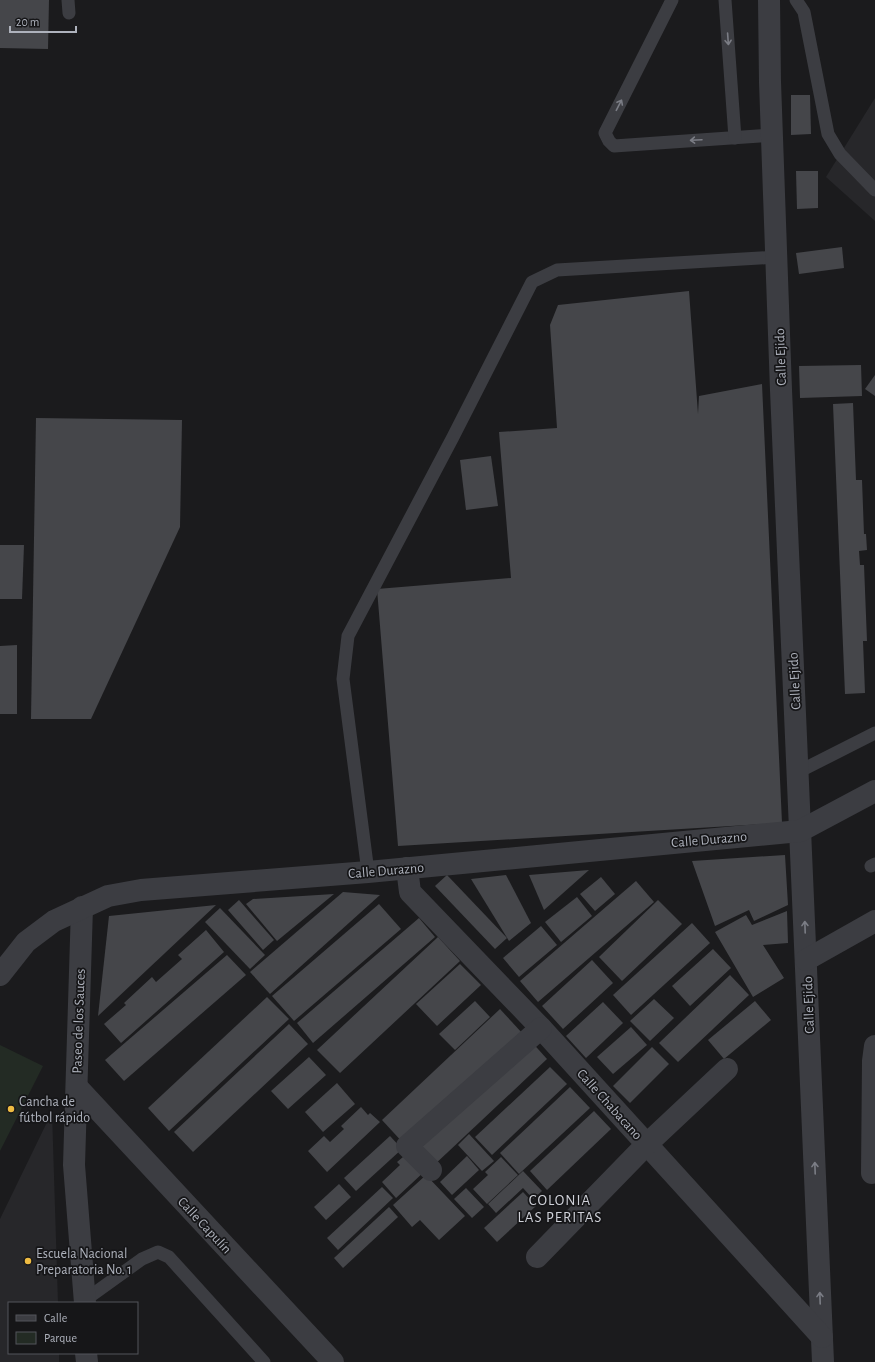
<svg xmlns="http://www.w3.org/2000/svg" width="875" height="1362" font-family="'Alegreya Sans',sans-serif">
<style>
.built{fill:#27272a}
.green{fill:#232b24}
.building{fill:#45464a}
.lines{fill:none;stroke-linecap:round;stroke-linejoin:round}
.lane{stroke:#3c3d42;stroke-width:13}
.street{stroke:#3c3d42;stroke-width:22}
.oneway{stroke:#7b7d85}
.poi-dot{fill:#eebb42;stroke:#161618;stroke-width:1.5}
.labels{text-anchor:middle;stroke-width:3.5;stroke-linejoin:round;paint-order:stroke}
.street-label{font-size:14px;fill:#aeb2bc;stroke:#161618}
.poi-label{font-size:14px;fill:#aeb2bc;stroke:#161618;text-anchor:start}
.neighbourhood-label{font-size:15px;letter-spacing:1px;fill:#cfd1d8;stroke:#161618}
</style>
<rect width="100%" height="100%" fill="#1b1b1d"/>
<!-- built -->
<g class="built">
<polygon points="875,98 875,221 826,177"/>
<polygon points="52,1112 58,1303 9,1303 9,1353 59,1353 59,1362 0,1362 0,1219"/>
</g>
<!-- green -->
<polygon class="green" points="0,1045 43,1066 0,1151"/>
<!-- building -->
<g class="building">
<polygon points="0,0 49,0 48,49 0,48"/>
<polygon points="791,95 810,95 811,134 791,135"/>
<polygon points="796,171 818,171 818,208 797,209"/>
<polygon points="842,247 844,268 799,274 796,253"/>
<polygon points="689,291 698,414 699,396 762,384 782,823 398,846 377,589 511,578 499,432 557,428 550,325 558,305"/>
<polygon points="861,365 862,396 800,398 799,366"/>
<polygon points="875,375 875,396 865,389"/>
<polygon points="853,403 856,480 862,480 864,534 866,534 867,550 859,551 860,565 864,565 867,641 863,641 865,693 845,694 833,404"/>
<polygon points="36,418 182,420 180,527 91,719 31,719"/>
<polygon points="491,456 498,506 466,510 460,460"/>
<polygon points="0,545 24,545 22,599 0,599"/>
<polygon points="17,645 17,714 0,714 0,646"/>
<polygon points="785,855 788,905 754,921 749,910 715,926 692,861"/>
<polygon points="589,870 544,910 529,875"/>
<polygon points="447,875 507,938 495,949 435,886"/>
<polygon points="506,875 531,923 509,941 471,879"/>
<polygon points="601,877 615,894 595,911 580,894"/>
<polygon points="636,881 654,902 538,1002 520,981"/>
<polygon points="343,892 380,895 270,994 250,972"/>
<polygon points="334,894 277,941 246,904 253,899"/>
<polygon points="577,897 592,916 561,942 545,922"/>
<polygon points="239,900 274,940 263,950 228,910"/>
<polygon points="658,900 682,924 622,981 599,957"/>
<polygon points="379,904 401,929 294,1021 272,996"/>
<polygon points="216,905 98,1016 109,916"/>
<polygon points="220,908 265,955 250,969 205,922"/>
<polygon points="787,911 788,943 763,945 784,978 753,997 715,932 746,915 752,925"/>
<polygon points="419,918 435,937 313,1043 297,1023"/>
<polygon points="692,923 710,943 631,1015 613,995"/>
<polygon points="541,926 557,945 519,977 503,958"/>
<polygon points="206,930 224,952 121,1043 104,1024 126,1005 124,1003 152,977 156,982 182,959 178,955"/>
<polygon points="438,937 460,961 340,1073 317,1050"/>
<polygon points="713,949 731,968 690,1006 672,986"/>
<polygon points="227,955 246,975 124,1081 105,1060"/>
<polygon points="592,960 613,983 563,1029 542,1006"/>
<polygon points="460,964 481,985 437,1026 416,1004"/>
<polygon points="730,975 749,995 678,1062 659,1043"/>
<polygon points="267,997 289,1019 169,1131 148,1108"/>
<polygon points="654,999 674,1018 650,1041 630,1021"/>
<polygon points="475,1001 490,1017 455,1050 439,1034"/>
<polygon points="755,1001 771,1020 724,1059 708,1040"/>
<polygon points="603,1002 623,1023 586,1058 566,1036"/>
<polygon points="500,1009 523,1034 405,1145 382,1120"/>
<polygon points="289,1024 308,1044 193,1152 174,1132"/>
<polygon points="631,1027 647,1045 613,1074 597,1057"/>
<polygon points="529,1039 547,1059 432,1167 413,1148"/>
<polygon points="652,1047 669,1064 630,1103 613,1086"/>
<polygon points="309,1057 326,1075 288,1109 271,1091"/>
<polygon points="550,1067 567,1084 492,1155 475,1137"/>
<polygon points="337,1083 355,1104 323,1132 305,1112"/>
<polygon points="570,1087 590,1108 519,1174 500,1153"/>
<polygon points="361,1107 368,1115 370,1113 380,1122 327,1172 308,1151 324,1136 330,1142 344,1129 341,1126"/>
<polygon points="594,1111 611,1129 547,1190 530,1171"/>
<polygon points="469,1134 494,1161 482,1171 458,1145"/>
<polygon points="390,1136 402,1149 356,1191 344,1178"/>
<polygon points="409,1152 426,1170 396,1198 382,1182 400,1165 397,1162"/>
<polygon points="467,1156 479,1170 452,1195 440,1182"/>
<polygon points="501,1157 518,1175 487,1204 473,1189 488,1175 485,1172"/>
<polygon points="523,1171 542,1191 533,1199 523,1188 496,1213 488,1204"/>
<polygon points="426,1175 465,1216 439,1240 420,1220 412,1227 393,1205"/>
<polygon points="339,1184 351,1197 326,1220 314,1207"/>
<polygon points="382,1187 393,1198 338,1250 327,1238"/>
<polygon points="466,1188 484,1207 472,1218 454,1199"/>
<polygon points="523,1192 536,1206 497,1242 484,1228"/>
<polygon points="389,1207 398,1217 343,1268 334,1258"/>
</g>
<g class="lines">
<!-- lane -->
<g class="lane">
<polyline points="68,0 69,13"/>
<polyline points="672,0 605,133 609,141 614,146 773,135"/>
<polyline points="725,0 735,138"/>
<polyline points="796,0 804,12 828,134 840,154 875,190"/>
<polyline points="798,772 875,733"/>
<polyline points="871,866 875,864"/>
<polyline points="368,872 343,679 348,636 453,437 532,282 557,270 777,257"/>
<polyline points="85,1300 142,1259 158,1252 169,1257 264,1362"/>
</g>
<!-- street -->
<g class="street">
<polyline points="769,0 770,82 781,390 823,1362"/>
<polyline points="407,868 410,892 541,1028 822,1337"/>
<polyline points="82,907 74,1165 85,1303"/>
<polyline points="806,960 875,921"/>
<polyline points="0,975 26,942 54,921 108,896 141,890 368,872 800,831 875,791"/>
<polyline points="77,1087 333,1362"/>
<polyline points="431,1170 407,1146 541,1028"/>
<polyline points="872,1173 873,1061 875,1046"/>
<polyline points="537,1257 646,1145 727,1069"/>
<polyline points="86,1353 87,1362"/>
</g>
</g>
<!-- one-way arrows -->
<defs><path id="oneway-shaft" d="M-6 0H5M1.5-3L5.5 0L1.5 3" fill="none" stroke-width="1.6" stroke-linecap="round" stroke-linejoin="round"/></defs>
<g class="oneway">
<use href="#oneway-shaft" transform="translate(728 39) rotate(86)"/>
<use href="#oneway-shaft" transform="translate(619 105) rotate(-63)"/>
<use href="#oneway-shaft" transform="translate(696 140) rotate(177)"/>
<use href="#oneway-shaft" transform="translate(805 927) rotate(-92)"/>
<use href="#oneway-shaft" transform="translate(815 1168) rotate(-92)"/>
<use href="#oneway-shaft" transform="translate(820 1298) rotate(-92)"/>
</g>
<!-- markers -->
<g class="poi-dot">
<circle cx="11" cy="1109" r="4"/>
<circle cx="28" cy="1261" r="4"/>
</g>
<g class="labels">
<!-- street labels -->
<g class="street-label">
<text transform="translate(780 357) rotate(-92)" y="5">Calle Ejido</text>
<text transform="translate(794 681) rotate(-93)" y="5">Calle Ejido</text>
<text transform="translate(709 839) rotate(-5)" y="5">Calle Durazno</text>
<text transform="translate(386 870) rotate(-5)" y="5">Calle Durazno</text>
<text transform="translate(808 1005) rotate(-92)" y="5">Calle Ejido</text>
<text transform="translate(78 1021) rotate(-88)" y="5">Paseo de los Sauces</text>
<text transform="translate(610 1104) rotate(48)" y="5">Calle Chabacano</text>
<text transform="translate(205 1225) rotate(47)" y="5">Calle Capulín</text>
</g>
<!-- poi labels -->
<g class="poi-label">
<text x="19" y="1106">Cancha de<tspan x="19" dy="16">fútbol rápido</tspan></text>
<text x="36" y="1258">Escuela Nacional<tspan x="36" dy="16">Preparatoria No. 1</tspan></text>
</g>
<!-- neighbourhood labels -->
<g class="neighbourhood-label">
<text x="560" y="1205">COLONIA<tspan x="560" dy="17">LAS PERITAS</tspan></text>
</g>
</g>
<!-- legend -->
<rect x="8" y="1302" width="130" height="52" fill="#161618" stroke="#53545a"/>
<rect x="16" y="1315" width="20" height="6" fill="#3c3d42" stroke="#53545a"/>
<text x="44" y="1322" font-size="12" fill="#aeb2bc">Calle</text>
<rect x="16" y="1332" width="20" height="12" fill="#232b24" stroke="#53545a"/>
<text x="44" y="1342" font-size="12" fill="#aeb2bc">Parque</text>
<!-- scale -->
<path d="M10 26v6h66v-6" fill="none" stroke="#aeb2bc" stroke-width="2"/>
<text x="16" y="26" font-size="12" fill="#aeb2bc" stroke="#161618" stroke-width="3" paint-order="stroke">20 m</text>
</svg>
